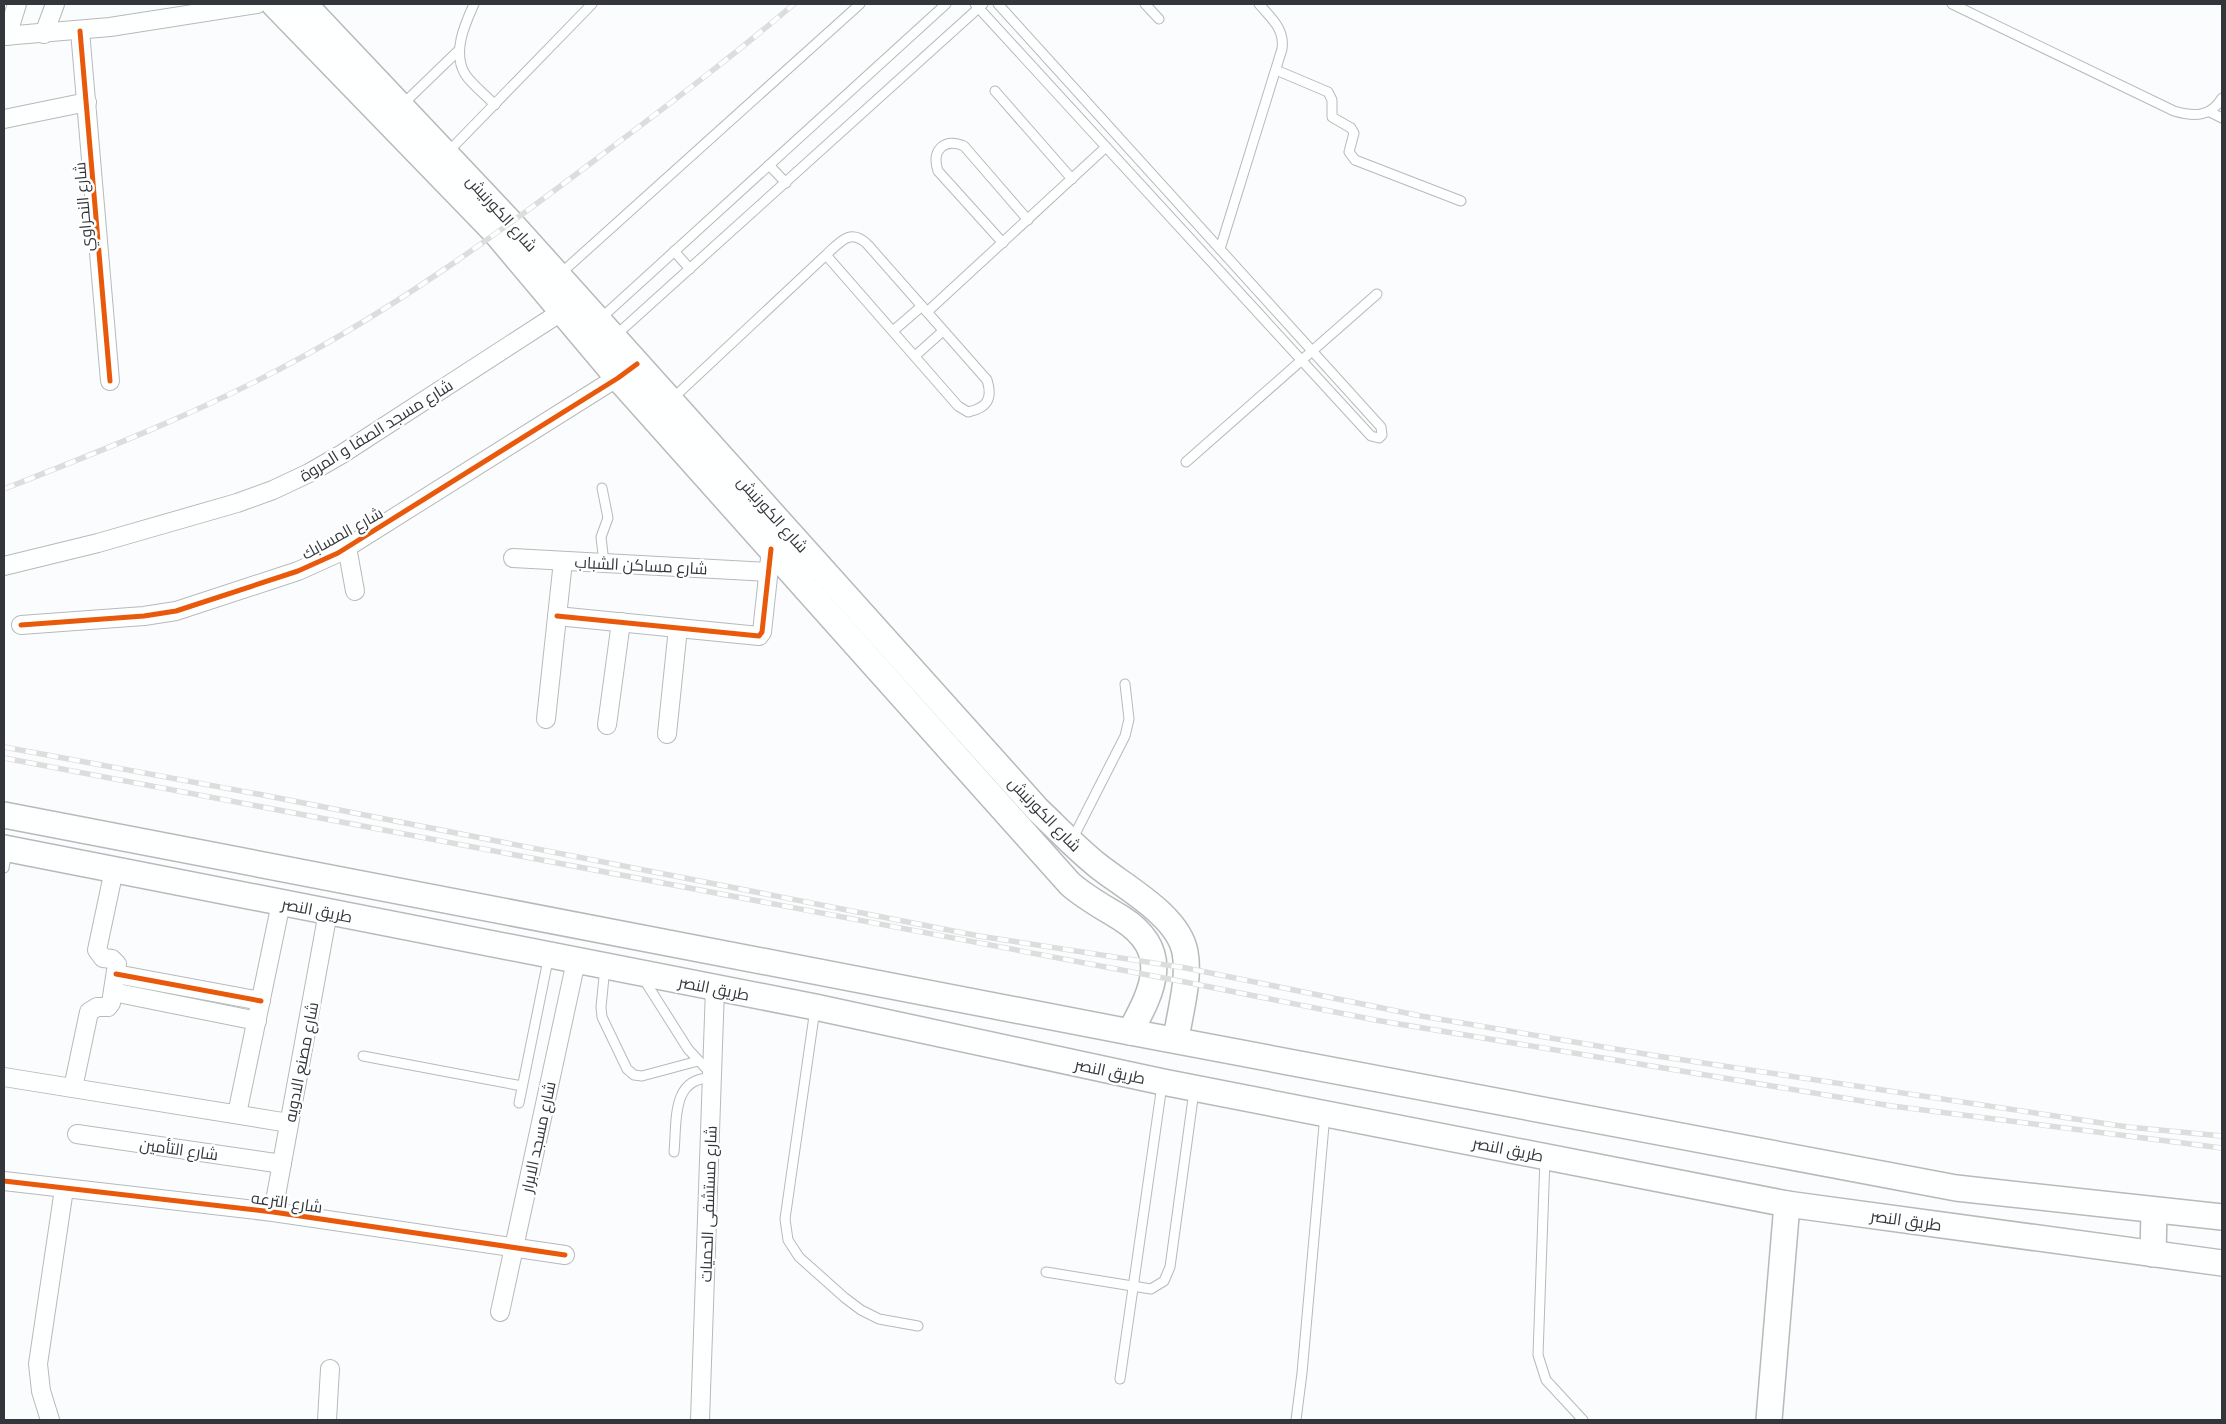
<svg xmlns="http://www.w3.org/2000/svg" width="2226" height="1424" font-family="'PT Serif',Cairo,serif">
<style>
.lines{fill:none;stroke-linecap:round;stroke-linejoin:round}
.service-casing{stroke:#b7b9bc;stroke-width:11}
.minor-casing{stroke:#b7b9bc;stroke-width:20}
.secondary-casing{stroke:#b7b9bc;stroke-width:28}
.service{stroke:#feffff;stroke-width:9}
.minor{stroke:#feffff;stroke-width:18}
.secondary{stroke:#feffff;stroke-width:25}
.rail-casing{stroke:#dcdddd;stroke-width:5.5}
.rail{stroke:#fff;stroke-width:4;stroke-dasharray:11;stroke-linecap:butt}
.cycleway-casing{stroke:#fff;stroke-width:8}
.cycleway{stroke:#e8590c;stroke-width:5}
.labels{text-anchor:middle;stroke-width:5;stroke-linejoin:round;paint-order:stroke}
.street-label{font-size:16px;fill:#33373c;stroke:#fff}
</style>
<rect width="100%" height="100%" fill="#fbfcfd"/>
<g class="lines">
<defs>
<g id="service">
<path d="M474,4C465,24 452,52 465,74C472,85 486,95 495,105"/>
<polyline points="975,4 1371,436 1379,438 1382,435 1381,427 998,4"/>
<polyline points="1145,4 1159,19"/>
<path d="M1952,4L2174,111C2194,117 2211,117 2222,98"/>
<polyline points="1276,70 1328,92 1332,100 1332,117 1351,128 1354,133 1349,152 1355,160 1461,201"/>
<polyline points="995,91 1072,179"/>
<polyline points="402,105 459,50"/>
<polyline points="2210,112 2222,118"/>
<polyline points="448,152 592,4"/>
<polyline points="769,165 786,183"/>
<path d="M1003,243L938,171C931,150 944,138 964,146L1028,220"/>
<path d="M1220,249L1282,49C1285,29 1271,18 1259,4"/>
<polyline points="674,251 690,269"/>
<polyline points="559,275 860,4"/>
<polyline points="927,312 1106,147"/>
<polyline points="599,320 946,4"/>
<polyline points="893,331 922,306"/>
<polyline points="615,336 983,4"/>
<polyline points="915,356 943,331"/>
<path d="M671,400L826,255C840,242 851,227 868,245L987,380C993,399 987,408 968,412L958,406L826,255"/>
<polyline points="1186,462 1377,294"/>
<polyline points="602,488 608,518 601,537 604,563"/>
<polyline points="1072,840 1125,736 1129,719 1125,684"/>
<polyline points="4,868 7,851"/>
<polyline points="605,967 601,1007 602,1017 627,1069 634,1075 642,1076 698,1061"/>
<polyline points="643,978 688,1049 712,1075"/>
<polyline points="815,1009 785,1219 788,1240 799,1257 845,1298 861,1310 879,1319 918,1326"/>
<polyline points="363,1056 522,1086"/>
<polyline points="519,1103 549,955"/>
<path d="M674,1152C677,1121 671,1077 712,1078"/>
<polyline points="1545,1158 1538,1355 1546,1380 1583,1420"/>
<polyline points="1046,1272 1151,1289 1164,1281 1170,1267 1194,1091"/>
<polyline points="1120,1379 1162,1085"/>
<polyline points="1296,1420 1302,1373 1325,1114"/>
</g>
<g id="minor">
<polyline points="80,31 110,381"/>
<polyline points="44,34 55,4"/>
<polyline points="4,36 110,27 257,4"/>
<polyline points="7,36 17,4"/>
<polyline points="4,119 87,102"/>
<polyline points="347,547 355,591"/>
<polyline points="513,558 768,572"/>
<polyline points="4,566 98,543 237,503 273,490 309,473 342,454 561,312"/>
<polyline points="557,616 759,636 762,632 771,549"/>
<polyline points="21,625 144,616 176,611 298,571 338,553 626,372"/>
<polyline points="546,719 563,561"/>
<polyline points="607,725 621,622"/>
<polyline points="667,734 678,628"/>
<polyline points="116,974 261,1001"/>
<polyline points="113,992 257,1021"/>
<polyline points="4,1077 289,1123"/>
<polyline points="73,1088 89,1012 97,1007 108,1007 111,1003 117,964 112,959 103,958 97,950 114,870"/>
<polyline points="237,1114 281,903"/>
<polyline points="77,1134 282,1164"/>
<polyline points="4,1181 273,1212 565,1255"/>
<polyline points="273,1212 328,912"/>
<polyline points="500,1312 576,961"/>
<polyline points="50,1420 41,1391 38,1364 64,1189"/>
<polyline points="327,1420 330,1369"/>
<polyline points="700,1420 715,988"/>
</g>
<g id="secondary">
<path d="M274,4L496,233L618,378L1070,884C1086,898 1103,907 1121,918C1173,951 1153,990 1130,1032"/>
<path d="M304,4L511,223L1038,810C1057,828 1076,848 1097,865C1124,887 1178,915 1185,952C1190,979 1180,1012 1176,1039"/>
<polyline points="4,815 1130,1032 1956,1188 2222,1217"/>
<polyline points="4,848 815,1007 1163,1082 1787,1204 2222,1263"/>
<polyline points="2153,1254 2154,1211"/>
<polyline points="1769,1420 1787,1204"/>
</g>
</defs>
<!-- service casing -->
<use href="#service" class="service-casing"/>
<!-- minor casing -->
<use href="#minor" class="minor-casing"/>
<!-- secondary casing -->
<use href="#secondary" class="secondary-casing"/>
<!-- service -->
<use href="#service" class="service"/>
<!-- minor -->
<use href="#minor" class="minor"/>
<!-- secondary -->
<use href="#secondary" class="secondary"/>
<defs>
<g id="rail">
<path d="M4,489C106,449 208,409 304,356C408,299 504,229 599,157C665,107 731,58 794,4"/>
<polyline points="4,747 263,795 979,936 1186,968 1421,1016 1657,1056 2128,1127 2222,1136"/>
<polyline points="4,758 1185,982 1375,1020 1892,1106 2222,1148"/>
</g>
</defs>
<!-- rail casing -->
<use href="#rail" class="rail-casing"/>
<!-- rail -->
<use href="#rail" class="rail"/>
<defs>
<g id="cycleway">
<polyline points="80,31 110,381"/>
<polyline points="557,616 759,636 762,632 771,549"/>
<polyline points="21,625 144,616 176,611 298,571 338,553 618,378 637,364"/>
<polyline points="116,974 261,1001"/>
<polyline points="4,1181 273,1212 565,1255"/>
</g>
</defs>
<!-- cycleway casing -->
<use href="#cycleway" class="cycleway-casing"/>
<!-- cycleway -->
<use href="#cycleway" class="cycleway"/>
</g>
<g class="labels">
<!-- street labels -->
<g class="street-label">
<text transform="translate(83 207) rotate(-95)" y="6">شارع النحراوي</text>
<text transform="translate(502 213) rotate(48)" y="6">شارع الكورنيش</text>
<text transform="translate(376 430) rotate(-32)" y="6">شارع مسجد الصفا و المروة</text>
<text transform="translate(773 514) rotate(48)" y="6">شارع الكورنيش</text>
<text transform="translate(342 533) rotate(-29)" y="6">شارع المسابك</text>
<text transform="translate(641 565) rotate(3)" y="6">شارع مساكن الشباب</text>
<text transform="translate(1045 814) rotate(46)" y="6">شارع الكورنيش</text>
<text transform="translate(317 910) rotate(11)" y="6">طريق النصر</text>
<text transform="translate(714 988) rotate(11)" y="6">طريق النصر</text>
<text transform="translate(301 1062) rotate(-79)" y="6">شارع مصنع الادويه</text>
<text transform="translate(1110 1071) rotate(12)" y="6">طريق النصر</text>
<text transform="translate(538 1137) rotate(-78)" y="6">شارع مسجد الابرار</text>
<text transform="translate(179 1149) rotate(8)" y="6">شارع التأمين</text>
<text transform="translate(1508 1149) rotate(11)" y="6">طريق النصر</text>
<text transform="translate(287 1202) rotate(8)" y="6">شارع الترعه</text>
<text transform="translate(708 1204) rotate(-88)" y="6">شارع مستشفى الحميات</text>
<text transform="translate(1906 1220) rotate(8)" y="6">طريق النصر</text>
</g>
</g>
<!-- border -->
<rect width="2226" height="1424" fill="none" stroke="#33373c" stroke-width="10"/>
</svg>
